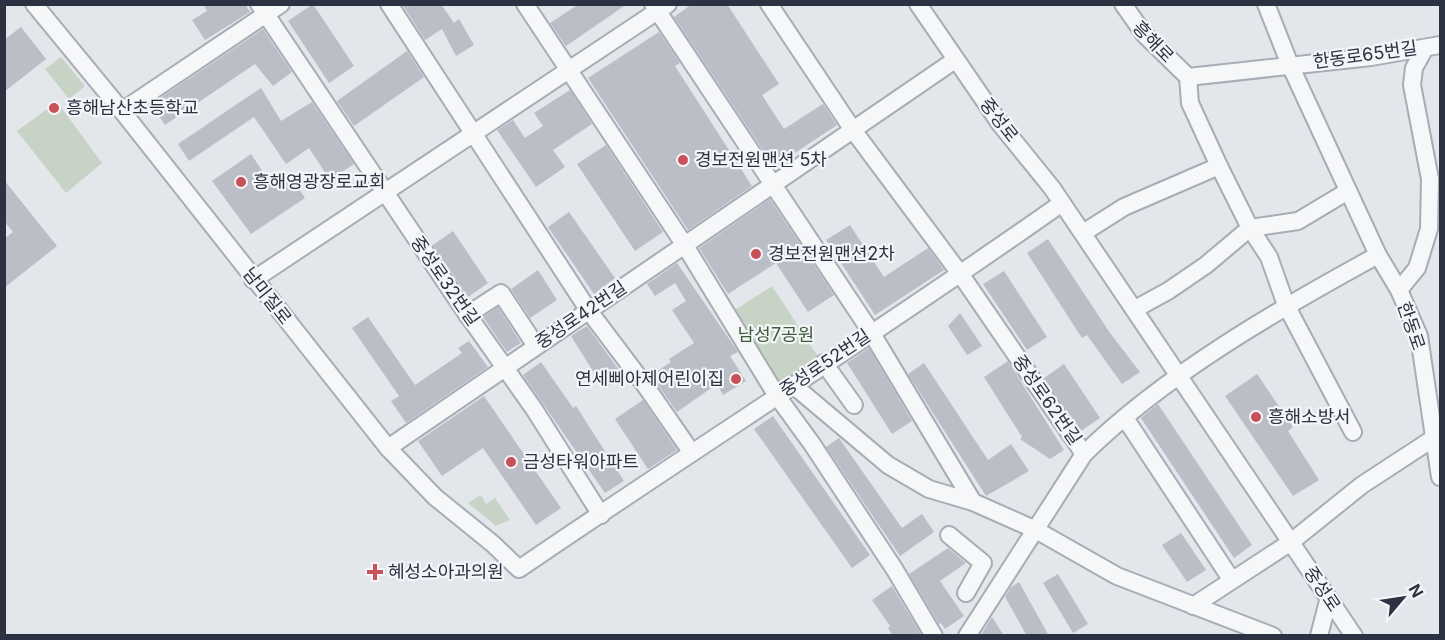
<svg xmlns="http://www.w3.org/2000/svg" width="1445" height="640" font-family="Inter,'Noto Sans KR',sans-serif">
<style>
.green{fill:#c7d4c5}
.building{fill:#bbbec7}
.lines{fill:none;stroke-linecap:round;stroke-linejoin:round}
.minor-casing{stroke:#a8acb5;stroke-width:20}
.minor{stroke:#f6f7f9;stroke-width:16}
.poi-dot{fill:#c85057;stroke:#f3f5f8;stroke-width:2}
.labels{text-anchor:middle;stroke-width:4.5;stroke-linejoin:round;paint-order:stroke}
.street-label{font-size:18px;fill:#2c3242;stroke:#f3f5f8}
.poi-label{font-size:18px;fill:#2c3242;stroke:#f3f5f8;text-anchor:start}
.park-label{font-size:18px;fill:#3d5d3a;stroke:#f3f5f8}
</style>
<rect width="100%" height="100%" fill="#e3e6eb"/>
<!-- green -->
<g class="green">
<polygon points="61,57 85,86 69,99 45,69"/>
<polygon points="57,102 102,163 66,193 17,131"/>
<polygon points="772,286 819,358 780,384 732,312"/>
<polygon points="481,495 486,504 495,498 510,520 496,526 468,503"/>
</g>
<!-- building -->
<g class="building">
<polygon points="203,4 245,4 250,12 205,40 192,20 207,11"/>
<polygon points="313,4 354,66 329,83 288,21"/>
<polygon points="402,4 441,4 454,23 459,19 474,45 456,56 442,29 425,40"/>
<polygon points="579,4 627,4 566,46 550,23"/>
<polygon points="692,4 727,4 779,84 762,95 784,129 823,104 837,125 774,167 674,17"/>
<polygon points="21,27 46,59 4,92 4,40"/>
<polygon points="263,29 292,72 273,86 255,64 165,125 151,104"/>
<polygon points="659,32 680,63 675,66 752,186 688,230 588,78"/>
<polygon points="407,51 424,77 354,126 337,101"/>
<polygon points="261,88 281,121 312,102 354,164 330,180 309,148 286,164 254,117 189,161 178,144"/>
<polygon points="570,90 592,124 553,150 565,167 536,187 497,130 513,120 525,138 543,126 534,113"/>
<polygon points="606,145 663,232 635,251 577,164"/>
<polygon points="251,154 273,187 290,175 305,198 251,234 212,181"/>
<polygon points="4,180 57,246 4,288 4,239 13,232 4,221"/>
<polygon points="770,199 834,295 808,312 776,263 728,294 699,248"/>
<polygon points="569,212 615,278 594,294 548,227"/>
<polygon points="850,225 884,277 928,248 944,270 875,315 826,240"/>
<polygon points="453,231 488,283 468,297 433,245"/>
<polygon points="1048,239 1110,333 1140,372 1122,384 1087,335 1082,338 1027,253"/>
<polygon points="677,263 738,352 730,356 746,381 723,395 717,384 677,412 651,375 671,362 669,359 694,343 672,310 686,301 675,283 655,296 647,284"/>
<polygon points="538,270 557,300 530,318 511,289"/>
<polygon points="1004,271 1047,337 1027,350 983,284"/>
<polygon points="498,307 521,343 507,352 483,317"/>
<polygon points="960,313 982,346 967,355 948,326"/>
<polygon points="368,317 415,385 462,353 458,348 469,341 488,367 406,423 391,401 399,396 352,328"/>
<polygon points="587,326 624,377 604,389 571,336"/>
<polygon points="869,348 912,421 892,434 847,363"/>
<polygon points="1008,361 1064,450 1050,459 1020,439 1022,437 984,377"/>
<polygon points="541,362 573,408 576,406 624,481 605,493 523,375"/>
<polygon points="924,363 988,460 1011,444 1029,471 986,496 908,374"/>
<polygon points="1064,364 1100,418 1081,431 1044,378"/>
<polygon points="1257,374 1293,427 1288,431 1319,480 1293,496 1225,396"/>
<polygon points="484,396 561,508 536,525 483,448 442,476 418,441"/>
<polygon points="643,400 677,450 648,469 615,419"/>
<polygon points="1158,404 1252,545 1234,558 1141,418"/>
<polygon points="773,416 870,555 852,568 754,429"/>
<polygon points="839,438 902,528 922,514 934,532 900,556 826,447"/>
<polygon points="1181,533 1206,570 1187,582 1162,545"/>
<polygon points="948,548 966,563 940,581 964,616 945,629 941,623 939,624 909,574"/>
<polygon points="1058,574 1088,624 1073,633 1043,583"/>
<polygon points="1019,582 1049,636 1027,636 1005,597 1011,587"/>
<polygon points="892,586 922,636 893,636 888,628 890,626 872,600"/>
<polygon points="992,617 1004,636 980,636"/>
</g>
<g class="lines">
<defs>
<g id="minor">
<path d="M34,4L122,111L388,448L435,497L493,544L519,569C699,446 884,329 1062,203"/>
<polyline points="259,4 460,304 534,409 601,515"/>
<polyline points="389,4 589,311 647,388 692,453"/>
<polyline points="525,4 684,244 777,396 812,444 895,570 934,636"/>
<polyline points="653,4 871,332 973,502"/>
<polyline points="769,4 853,130 961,275 1084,454"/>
<polyline points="918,4 1001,125 1052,188 1354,636"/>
<polyline points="1123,4 1144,34 1188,77"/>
<polyline points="1266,4 1290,65 1378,255 1399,290 1419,336 1440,477"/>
<polyline points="1188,77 1190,103 1219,166 1250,228 1269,257 1286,305 1353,432"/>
<polyline points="1188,77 1371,57 1440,45"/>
<polyline points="122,111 281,4"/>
<polyline points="1083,233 1124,207 1219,166"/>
<polyline points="253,280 668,4"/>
<polyline points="1399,290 1417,268 1429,229 1430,179 1412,85 1414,68 1425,48"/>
<polyline points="1135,309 1168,291 1206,265 1250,228 1298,221 1348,191"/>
<polyline points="467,315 501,293 536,346"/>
<polyline points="824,363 854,405"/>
<polyline points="793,385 888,465 929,489 973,502 1036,530 1117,576 1273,636"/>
<polyline points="1125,418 1231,579"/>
<polyline points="388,448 955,60"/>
<polyline points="949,535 983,563 966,593"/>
<polyline points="1193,606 1291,542 1362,485 1440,434"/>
<path d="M967,636L1084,454C1164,375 1279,309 1378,255"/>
<polyline points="1319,636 1328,601"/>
</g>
</defs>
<!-- minor casing -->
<use href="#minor" class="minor-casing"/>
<!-- minor -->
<use href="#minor" class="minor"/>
</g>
<!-- markers -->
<g class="poi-dot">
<circle cx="54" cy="108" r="6"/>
<circle cx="683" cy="160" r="6"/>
<circle cx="241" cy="182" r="6"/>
<circle cx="756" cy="254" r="6"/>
<circle cx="736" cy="379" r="6"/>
<circle cx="1256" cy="417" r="6"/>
<circle cx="511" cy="462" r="6"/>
<path d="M372 563h6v6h6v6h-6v6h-6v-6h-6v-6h6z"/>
</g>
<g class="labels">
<!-- street labels -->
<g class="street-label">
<text transform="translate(1153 42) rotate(46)" y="6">흥해로</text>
<text transform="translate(1365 55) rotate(-8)" y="6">한동로65번길</text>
<text transform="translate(999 120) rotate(52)" y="6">중성로</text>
<text transform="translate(445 281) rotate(55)" y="6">중성로32번길</text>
<text transform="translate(267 296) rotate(52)" y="6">남미질로</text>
<text transform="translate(581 315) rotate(-34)" y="6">중성로42번길</text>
<text transform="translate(1411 326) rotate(71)" y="6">한동로</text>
<text transform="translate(825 363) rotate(-34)" y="6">중성로52번길</text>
<text transform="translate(1047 400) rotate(55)" y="6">중성로62번길</text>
<text transform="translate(1322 589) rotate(56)" y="6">중성로</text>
</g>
<!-- poi labels -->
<g class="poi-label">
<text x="66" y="114">흥해남산초등학교</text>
<text x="695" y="166">경보전원맨션 5차</text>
<text x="253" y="188">흥해영광장로교회</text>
<text x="768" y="260">경보전원맨션2차</text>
<text x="724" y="385" text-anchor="end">연세삐아제어린이집</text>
<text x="1268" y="423">흥해소방서</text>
<text x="523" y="468">금성타워아파트</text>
<text x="388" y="578">혜성소아과의원</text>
</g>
<!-- park labels -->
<g class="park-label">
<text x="776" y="341">남성7공원</text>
</g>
</g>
<!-- border -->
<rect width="1445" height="640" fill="none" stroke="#2c3242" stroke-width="12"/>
<!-- north arrow -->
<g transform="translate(1403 598) rotate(61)" stroke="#f3f5f8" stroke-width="4.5" paint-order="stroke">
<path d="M0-4.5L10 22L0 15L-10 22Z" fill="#2c3242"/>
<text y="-9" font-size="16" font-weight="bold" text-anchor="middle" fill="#2c3242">N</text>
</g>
</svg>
